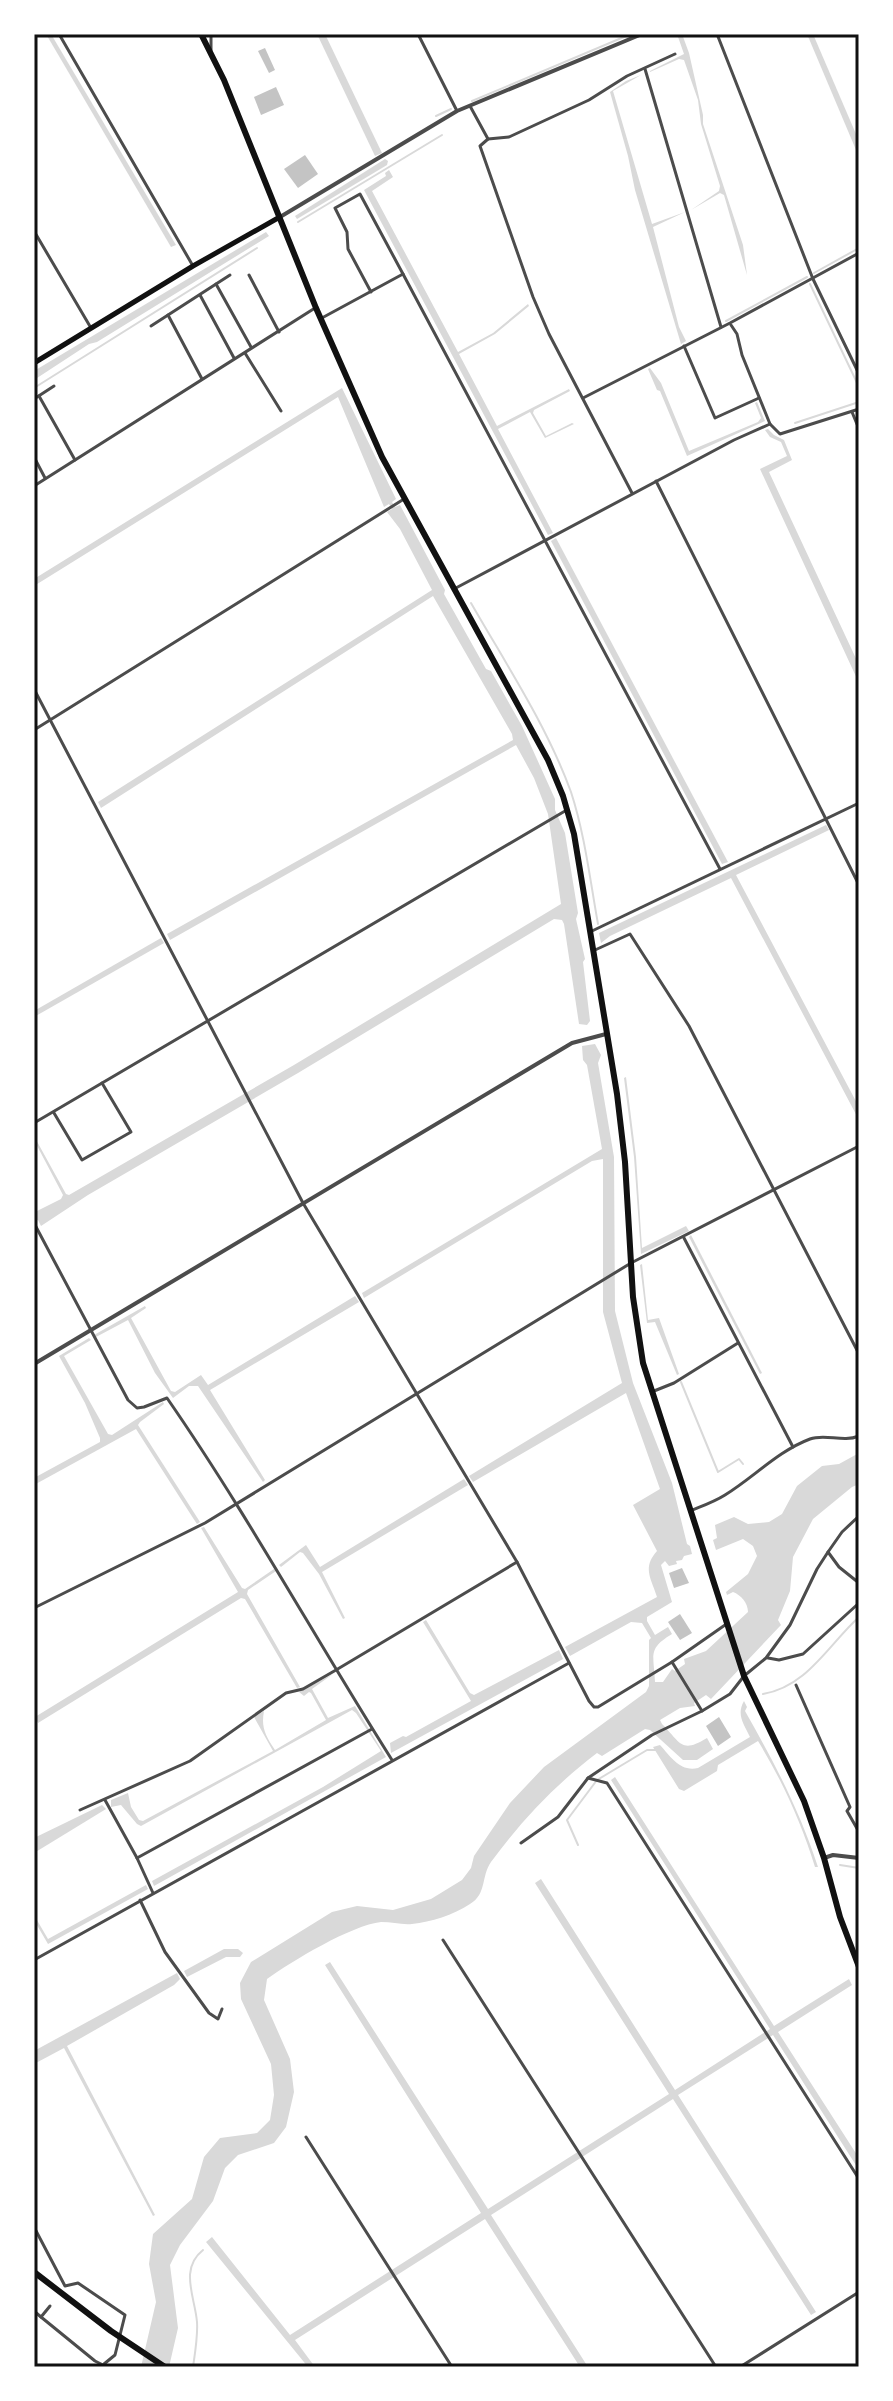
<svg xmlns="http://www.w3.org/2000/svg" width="893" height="2401" font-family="Montserrat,sans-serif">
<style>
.water{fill:#d9d9d9}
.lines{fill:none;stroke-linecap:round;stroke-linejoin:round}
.stream{stroke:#d9d9d9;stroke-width:2}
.building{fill:#c4c4c4}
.minor{stroke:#4c4c4c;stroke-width:3}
.tertiary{stroke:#4c4c4c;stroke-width:4}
.primary{stroke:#111;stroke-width:5}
.trunk{stroke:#111;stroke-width:6}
.motorway{stroke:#111;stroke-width:6}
.neatline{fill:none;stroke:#111;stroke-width:3}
</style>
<rect width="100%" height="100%" fill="#fff"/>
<!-- water -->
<g class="water">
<polygon points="46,34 51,34 176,245 171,247"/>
<polygon points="317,34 325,34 382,153 375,156"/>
<polygon points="677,34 682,34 689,53 703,115 703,124 743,245 747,275 724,195 720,193 691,210 719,191 720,186 701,124 698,100 684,60 679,59 650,72 650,71 684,54"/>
<polygon points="807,34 813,34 859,141 859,157"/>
<polygon points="641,75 613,91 652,224 685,212 653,227 679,327 686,341 681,344 635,190 628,156 610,92 626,81"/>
<polygon points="385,159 388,161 387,165 297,219 295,216"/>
<polygon points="389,170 393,177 372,191 458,352 493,333 528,304 529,306 495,334 459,354 497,426 569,389 570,391 534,410 533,413 546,436 572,423 574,424 545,438 530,412 498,429 553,533 548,535 364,190 386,176 385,173"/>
<polygon points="266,232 269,236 97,342 89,344 34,380 34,371"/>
<polygon points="650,368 661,383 689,451 758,422 761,418 755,403 757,402 765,421 687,456 660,391 657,390 648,369"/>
<polygon points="342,388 396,499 392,502 395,507 400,505 445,590 444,594 486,669 491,671 522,726 555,799 555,810 565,833 578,913 576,919 585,959 583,962 590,1021 587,1025 579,1024 564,924 562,920 554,919 298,1073 88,1195 41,1226 38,1220 34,1221 37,1211 61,1199 63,1195 34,1140 34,1136 66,1194 69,1195 294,1065 561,904 548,814 534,778 516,745 170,940 167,934 513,740 512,734 433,596 101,808 98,802 432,590 400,529 387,512 392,509 389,504 384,507 338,397 34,586 34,579"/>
<polygon points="768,429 774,435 784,440 792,460 769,472 859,665 859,683 760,469 787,456 781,442 770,437 765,430"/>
<polygon points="556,538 728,862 722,864 551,541"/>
<polygon points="826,825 829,830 736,875 859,1107 859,1120 731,878 610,936 601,943 599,933"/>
<polygon points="161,938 164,943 34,1017 34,1011"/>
<path d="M595,1044L601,1055L598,1063L614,1157L615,1311L633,1383L672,1483L687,1544L690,1546L692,1554L684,1556L682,1560L676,1561L677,1564L669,1566L665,1561L661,1565L672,1602L647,1617V1621L655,1635L668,1627L672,1634C647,1649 654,1655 655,1682H663L672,1669L675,1671L685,1664L684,1659L706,1651L748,1612C748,1603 741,1595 733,1592L727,1595L726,1592L748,1574L757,1556L753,1546L743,1539L716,1550L713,1540L717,1538L715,1525L734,1517L748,1524L769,1522L782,1514L797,1486L822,1466L839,1464L859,1453V1484L852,1487L813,1519L793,1557L790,1591L778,1620L781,1625L711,1699L706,1695L694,1703L695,1706L680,1708L660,1720L662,1724C681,1743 681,1754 707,1738L713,1749L697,1760H683L650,1730L645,1729L602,1756L597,1753C556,1784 521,1821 491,1862C481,1876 487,1894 470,1904C453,1915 431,1922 412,1924C402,1925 392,1922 381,1922C352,1925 292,1961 267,1979L264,2000L290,2059L294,2092L286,2127L274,2143L238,2155L225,2168L213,2201L180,2245L170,2265L178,2328L169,2367H141L156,2302L149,2264L153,2234L192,2199L204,2157L220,2138L257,2133L270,2120L274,2095L271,2064L241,1999L240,1983L251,1962L332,1912L357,1906L393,1910L431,1899L462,1880L471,1868L474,1856L510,1803L544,1767L646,1692L649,1686V1640L651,1638L642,1623L631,1622L570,1656L565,1647L657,1597C651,1578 642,1568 657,1551L633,1505L660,1489L626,1393L473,1482L469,1476L622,1383L603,1312V1159L592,1161L364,1298L362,1293L602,1149L587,1065L583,1060L582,1046Z"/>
<polygon points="626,1077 636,1157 642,1248 686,1226 689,1231 641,1254 634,1157 624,1078"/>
<polygon points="691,1235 762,1373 760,1374 689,1237"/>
<polygon points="642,1264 648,1320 659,1318 679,1374 677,1375 655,1322 647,1323 640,1265"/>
<polygon points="355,1296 359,1302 210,1390 265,1480 263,1482 198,1386 189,1386 173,1398 155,1373 128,1320 96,1337 94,1335 145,1306 146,1308 131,1318 171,1391 175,1392 201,1375 208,1385"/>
<polygon points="89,1338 91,1340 64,1356 108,1434 112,1435 163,1402 164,1404 140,1422 138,1425 200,1522 197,1524 193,1518 136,1429 34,1485 34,1478 100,1442 100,1438 85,1403 59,1356"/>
<polygon points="464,1479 468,1485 322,1572 345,1618 343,1619 319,1574 303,1553 300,1552 281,1567 279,1565 306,1545 320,1567"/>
<polygon points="204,1527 242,1588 245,1589 274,1569 276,1571 248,1590 247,1594 300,1687 297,1688 245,1599 241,1598 38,1723 35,1717 238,1592 201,1528"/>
<polygon points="426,1620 470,1693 474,1695 559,1650 563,1659 391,1753 390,1743 403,1736 406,1737 471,1701 423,1622"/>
<path d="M333,1674L312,1689L328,1718L355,1706L386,1757L154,1886L152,1881L323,1787L381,1751L356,1713L352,1710L141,1826L137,1824L121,1805L111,1807V1800L128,1793L131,1807L139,1820L143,1821L273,1751L254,1717L264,1711C261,1727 265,1735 275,1750L326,1720L311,1693L309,1692L304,1696L299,1692Z"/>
<path d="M744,1701L747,1707L745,1711C775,1764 799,1809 818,1867H815C801,1822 783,1782 758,1741L718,1765L717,1771L684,1791L679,1789L653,1747L660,1745C671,1757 680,1772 698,1768L750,1737C744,1724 736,1715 744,1701Z"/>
<polygon points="615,1777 774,2026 849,1979 852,1985 778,2032 859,2158 859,2170 773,2035 678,2095 816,2312 811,2315 673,2099 491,2215 588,2367 580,2367 485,2219 295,2340 315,2367 308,2367 206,2242 212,2237 290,2335 481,2213 325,1965 330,1962 488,2209 669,2094 535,1883 541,1879 675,2090 770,2029 611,1780"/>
<polygon points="102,1805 106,1809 34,1853 34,1838"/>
<polygon points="146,1885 148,1889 48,1944 34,1920 34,1915 48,1939"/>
<polygon points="224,1949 238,1949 243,1953 240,1957 226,1957 187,1977 184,1971"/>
<polygon points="177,1973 180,1979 174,1985 67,2046 155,2215 153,2216 64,2048 34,2064 34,2051"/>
</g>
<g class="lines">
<!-- stream -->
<g class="stream">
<polyline points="472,101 631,34"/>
<polyline points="436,116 451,109"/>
<polyline points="298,222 442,135"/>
<polyline points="814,273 859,248"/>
<polyline points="810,284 859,387"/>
<polyline points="726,321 807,277"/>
<polyline points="34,388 257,248"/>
<polyline points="795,423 859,402"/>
<path d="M471,603C506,664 547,726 571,792C585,835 590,880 598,924"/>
<polyline points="681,1382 718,1472 739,1459 743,1464"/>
<path d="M763,1694C807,1687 829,1644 859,1617"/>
<polyline points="578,1845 567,1820 597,1780 647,1750 656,1750"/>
<polyline points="840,1865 859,1868"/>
<path d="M193,2367C195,2353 198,2336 197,2322C195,2297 179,2269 203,2250"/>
</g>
</g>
<!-- building -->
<g class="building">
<polygon points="265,48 275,70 269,73 258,51"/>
<polygon points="276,87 284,105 261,115 254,97"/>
<polygon points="305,155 318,174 298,188 284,169"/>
<polygon points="682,1568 689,1583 674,1588 669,1573"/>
<polygon points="680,1614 692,1633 680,1640 668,1622"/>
<polygon points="719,1717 731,1737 718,1746 706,1726"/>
</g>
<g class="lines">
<!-- minor -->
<g class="minor">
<polyline points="59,34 193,266"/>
<polyline points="418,34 457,111"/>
<polyline points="717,34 813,279 859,374"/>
<polyline points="211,50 211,34"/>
<polyline points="645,69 721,327"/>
<polyline points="470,106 488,139 480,146 533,297 549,334 632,493"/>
<polyline points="488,139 509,137 589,100 627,76 675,54"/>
<polyline points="34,231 91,328"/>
<polyline points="403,274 720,869"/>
<polyline points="249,275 279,332"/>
<polyline points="216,284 251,347"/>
<polyline points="200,295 234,358"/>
<polyline points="168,315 202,379"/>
<polyline points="320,319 403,274 360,194 335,208 347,232 348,249 371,292"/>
<polyline points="731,325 737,334 742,355 770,424 780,434 859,409"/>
<polyline points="151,326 230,275"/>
<polyline points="684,346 715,418 759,398"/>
<polyline points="245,353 281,411"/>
<polyline points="39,396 75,460"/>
<polyline points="583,398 730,323 859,253"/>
<polyline points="34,399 54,386"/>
<polyline points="852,412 859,429"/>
<polyline points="34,457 45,478"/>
<polyline points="656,481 859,885"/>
<polyline points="34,486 315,308"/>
<polyline points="454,589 734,440 770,424"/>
<polyline points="34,689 303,1203 517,1562 589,1701 594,1707 598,1707 672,1662 702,1711"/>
<polyline points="34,730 404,499"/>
<polyline points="592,931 859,803"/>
<polyline points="595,950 630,934 689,1026 859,1354"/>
<polyline points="54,1113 82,1160 131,1132 102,1083"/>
<polyline points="34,1123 565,811"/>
<path d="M34,1223L128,1400L137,1408L144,1407L167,1398C248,1515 316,1640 392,1760"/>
<polyline points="684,1238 793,1447"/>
<polyline points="654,1391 674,1383 738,1343"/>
<path d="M690,1511C702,1506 714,1502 725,1495C753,1478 778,1451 810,1439C826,1433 842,1443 859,1436"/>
<polyline points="828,1552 839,1567 859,1583"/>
<polyline points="34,1608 205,1523 631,1263 859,1146"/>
<polyline points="768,1658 779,1660 803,1654 859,1603"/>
<polyline points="672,1662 725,1625"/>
<polyline points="796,1685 850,1807 847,1811 859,1832"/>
<polyline points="588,1778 607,1783 859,2179"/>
<polyline points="105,1800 137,1858 153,1893"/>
<polyline points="80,1810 190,1761 286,1693 303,1689 336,1670 517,1562"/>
<polyline points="521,1843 558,1817 588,1778 652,1735 702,1711 730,1694 744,1676 766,1658 790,1625 817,1569 828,1552 842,1532 859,1516"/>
<polyline points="137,1858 372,1729"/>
<polyline points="140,1900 165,1952 209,2013 218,2019 222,2009"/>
<polyline points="443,1940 716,2367"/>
<polyline points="34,1960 569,1663"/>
<polyline points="306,2137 452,2367"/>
<polyline points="34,2227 65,2286 78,2283 125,2315 115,2355 104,2364"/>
<polyline points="50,2306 41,2317 95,2361 107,2367"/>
<polyline points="34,2311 41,2317"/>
<polyline points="740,2367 859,2292"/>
</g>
<!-- tertiary -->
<g class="tertiary">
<polyline points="280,217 457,111 642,34"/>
<polyline points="34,1364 572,1043 606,1034"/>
<polyline points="824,1858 833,1855 859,1858"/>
</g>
<!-- primary -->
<polyline class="primary" points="34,363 193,266 278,218"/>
<!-- trunk -->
<polyline class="trunk" points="201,34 224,80 316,308 382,457 548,760 563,796 574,834 617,1094 625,1162 633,1297 643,1363 744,1676 804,1801 824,1858 840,1917 859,1967"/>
<!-- motorway -->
<polyline class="motorway" points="34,2272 111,2331 165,2367"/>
</g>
<!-- border -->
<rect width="893" height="2401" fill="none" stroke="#ffffff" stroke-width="72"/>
<rect x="36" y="36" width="821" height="2329" class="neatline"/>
</svg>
